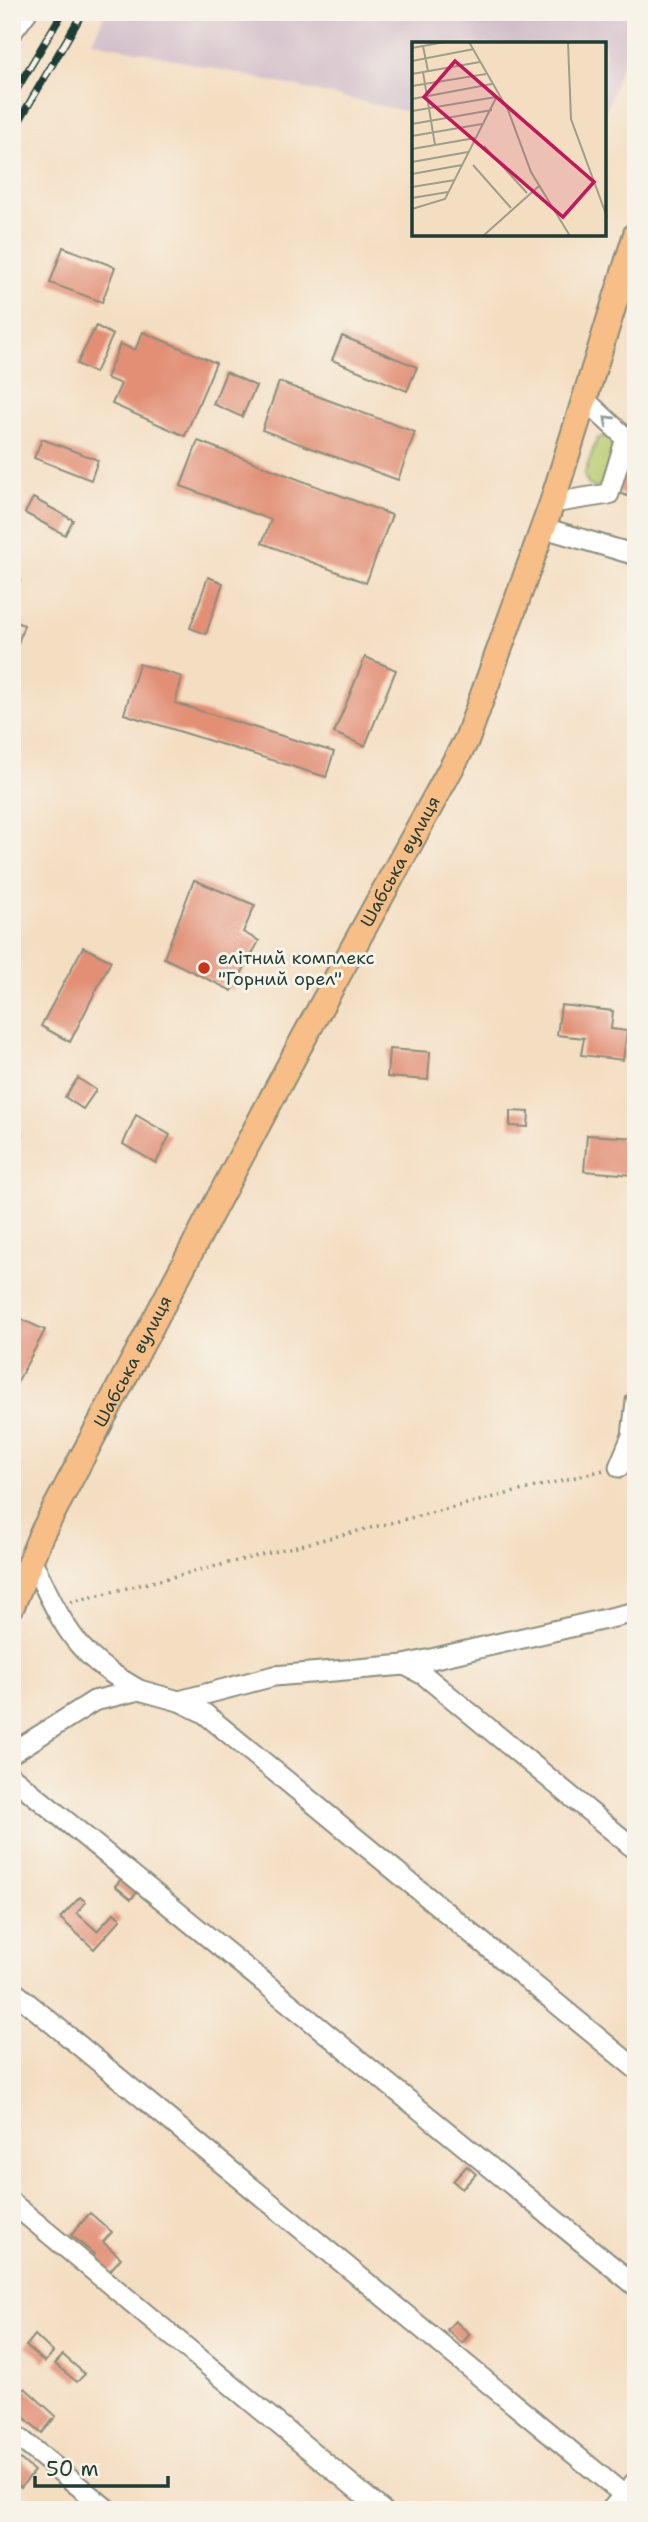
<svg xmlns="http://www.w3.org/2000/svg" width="648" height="2522" font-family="'Shantell Sans',sans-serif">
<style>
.industrial{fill:#d1bdc9}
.green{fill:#b7cb6f;stroke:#6b8452;stroke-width:2}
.building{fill:#e28f76}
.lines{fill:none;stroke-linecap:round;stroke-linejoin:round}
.minor-casing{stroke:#8a8e7b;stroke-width:23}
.major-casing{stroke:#8a8e7b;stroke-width:28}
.path{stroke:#8a8e7b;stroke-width:3.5;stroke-dasharray:2 5;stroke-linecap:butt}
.minor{stroke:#fff;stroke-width:19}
.major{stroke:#f7be87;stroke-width:24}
.rail-casing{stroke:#1f3d34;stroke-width:8}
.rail{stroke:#f7f3e8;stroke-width:5;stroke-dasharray:16;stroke-linecap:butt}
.oneway{stroke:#8f9e9a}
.poi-dot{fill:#c8321e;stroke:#f7f3e8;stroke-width:2.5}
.labels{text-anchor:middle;stroke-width:6;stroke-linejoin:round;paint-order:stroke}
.street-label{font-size:18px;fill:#1f3d34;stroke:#f7f3e8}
.poi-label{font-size:18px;fill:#1f3d34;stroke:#f7f3e8;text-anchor:start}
.inset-road{fill:none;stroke:#9f9e89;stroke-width:2}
.view{fill:#c2185b;fill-opacity:0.15;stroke:#c2185b;stroke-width:3.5}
.inset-edge{fill:none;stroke:#1f3d34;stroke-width:3.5}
</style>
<rect width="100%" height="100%" fill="#f7f3e8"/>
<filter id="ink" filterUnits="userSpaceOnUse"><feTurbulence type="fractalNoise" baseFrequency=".0143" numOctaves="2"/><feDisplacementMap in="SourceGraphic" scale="14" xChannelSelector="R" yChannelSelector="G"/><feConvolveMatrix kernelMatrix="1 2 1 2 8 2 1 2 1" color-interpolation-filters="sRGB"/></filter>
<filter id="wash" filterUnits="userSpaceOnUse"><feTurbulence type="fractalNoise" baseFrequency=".00686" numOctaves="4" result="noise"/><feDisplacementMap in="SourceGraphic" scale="28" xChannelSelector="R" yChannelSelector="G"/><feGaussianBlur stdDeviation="1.57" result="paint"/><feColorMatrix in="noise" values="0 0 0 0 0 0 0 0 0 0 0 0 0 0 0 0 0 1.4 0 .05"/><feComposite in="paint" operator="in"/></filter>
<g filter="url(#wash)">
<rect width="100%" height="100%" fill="#f4dec2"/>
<!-- industrial -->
<polygon class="industrial" points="106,12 636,12 636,24 604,116 604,44 414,44 413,113 92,41"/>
<!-- green -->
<polygon class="green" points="607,435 616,441 605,484 595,488 589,485 584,476 597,439"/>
<g id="blocks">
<!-- building -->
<g class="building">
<polygon points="63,247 115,267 102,302 50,283"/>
<polygon points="96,326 113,335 95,373 77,364"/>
<polygon points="143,332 216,363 185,436 112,404 121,384 106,378 120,344 135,350"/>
<polygon points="342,336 417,367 407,391 332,360"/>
<polygon points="226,372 256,386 242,417 213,404"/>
<polygon points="279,382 415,432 398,480 262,430"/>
<polygon points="42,439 98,460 91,480 34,458"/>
<polygon points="198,441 392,515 366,583 262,543 271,520 181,486"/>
<polygon points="621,469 635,474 627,496 613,491"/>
<polygon points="33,498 73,520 65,535 25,513"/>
<polygon points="12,576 20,581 12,593"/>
<polygon points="208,577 223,583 206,634 190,628"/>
<polygon points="12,621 24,625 13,659 12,659"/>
<polygon points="365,657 396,670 365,746 334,733"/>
<polygon points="139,664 182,677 175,703 334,752 326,777 124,714"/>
<polygon points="194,880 255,905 243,932 259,941 232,991 164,958"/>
<polygon points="83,947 111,961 70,1042 41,1026"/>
<polygon points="561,1005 613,1011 611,1029 627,1031 623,1060 581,1055 584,1038 557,1035"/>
<polygon points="389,1049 430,1052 428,1080 387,1077"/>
<polygon points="78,1078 96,1090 83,1109 65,1097"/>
<polygon points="510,1111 529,1112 528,1127 510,1126"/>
<polygon points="136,1115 170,1135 156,1163 123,1144"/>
<polygon points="12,1127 20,1135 12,1143"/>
<polygon points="587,1135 636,1138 633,1175 584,1171"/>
<polygon points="12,1315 45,1330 12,1392"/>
<polygon points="123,1877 139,1890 131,1899 115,1886"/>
<polygon points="80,1897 86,1902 77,1913 97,1931 114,1913 121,1919 94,1949 60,1918"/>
<polygon points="467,2166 476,2174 462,2189 453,2181"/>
<polygon points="90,2213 112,2232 103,2242 121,2258 108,2273 90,2258 94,2254 71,2235"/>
<polygon points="455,2321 470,2334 462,2343 447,2330"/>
<polygon points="35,2335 53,2352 45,2362 26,2346"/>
<polygon points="63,2355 85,2374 77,2382 55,2364"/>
<polygon points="25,2388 56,2416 42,2433 12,2407 12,2402"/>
<polygon points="12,2452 34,2471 21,2487 12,2480"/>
</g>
</g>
</g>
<g filter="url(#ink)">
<use href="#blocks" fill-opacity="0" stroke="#8a8e7b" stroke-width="2"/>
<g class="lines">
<defs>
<g id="minor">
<polyline points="12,32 27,12"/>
<polyline points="552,503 609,494 626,438 584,399"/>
<polyline points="544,528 636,555"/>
<polyline points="619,1467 632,1436 636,1401"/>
<path d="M31,1559C47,1590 61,1627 86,1652C101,1668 120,1679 139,1690"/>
<polyline points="405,1665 424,1675 636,1850"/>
<polyline points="179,1701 204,1713 636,2069"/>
<polyline points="12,1753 94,1701 139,1690 179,1701 274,1676 405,1665 636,1612"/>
<polyline points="12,1777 636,2286"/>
<polyline points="12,1990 636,2505"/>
<polyline points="12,2203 382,2510"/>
<polyline points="12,2432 108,2510"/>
<polyline points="611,2510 636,2481"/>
</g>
<g id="major">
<path id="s1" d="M12,1606L41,1535L300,1045L467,739L552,503L636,234"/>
</g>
</defs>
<!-- minor casing -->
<use href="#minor" class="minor-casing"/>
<!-- major casing -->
<use href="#major" class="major-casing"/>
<!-- path -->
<polyline class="path" points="71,1602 604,1470"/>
<!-- minor -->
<use href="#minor" class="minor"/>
<!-- major -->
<use href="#major" class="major"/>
<defs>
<g id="rail">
<polyline points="12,97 63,12"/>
<polyline points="12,133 83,12"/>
</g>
</defs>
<!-- rail casing -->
<use href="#rail" class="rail-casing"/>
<!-- rail -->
<use href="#rail" class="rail"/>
</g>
<!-- one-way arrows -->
<defs><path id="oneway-chevron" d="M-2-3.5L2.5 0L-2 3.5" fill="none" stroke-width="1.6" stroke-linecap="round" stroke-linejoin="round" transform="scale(1.75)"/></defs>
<use class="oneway" href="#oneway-chevron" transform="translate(608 420) rotate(-137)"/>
</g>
<!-- markers -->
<circle class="poi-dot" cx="204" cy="968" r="7"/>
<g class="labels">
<!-- street labels -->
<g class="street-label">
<text dy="6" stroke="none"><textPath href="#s1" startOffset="840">Шабська вулиця</textPath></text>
<text dy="6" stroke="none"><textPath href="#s1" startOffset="273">Шабська вулиця</textPath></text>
</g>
<!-- poi labels -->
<g class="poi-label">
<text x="218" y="964">елітний комплекс<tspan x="218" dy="21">"Горний орел"</tspan></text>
</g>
</g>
<!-- overview -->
<g transform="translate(412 42)">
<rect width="194" height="194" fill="#f4dec2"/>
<path class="inset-road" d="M57,0L96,68L119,130L158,194M156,0L159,77L195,175M11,4L16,29M0,6L33,0M0,19L62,7M11,30L23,103M0,32L68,20M0,44L74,32M0,57L80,42M0,69L84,55M0,82L80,68M0,94L70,82M72,104L115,151M0,107L63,96M0,120L56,110M61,123L99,166M0,132L50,123M0,145L43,138M0,156L36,150M0,167L33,157L85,54M71,194L127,144"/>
<path class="view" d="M43,19L182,140L151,175L12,55Z"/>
<rect width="194" height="194" class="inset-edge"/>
</g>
<!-- margin -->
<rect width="648" height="2522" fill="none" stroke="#f7f3e8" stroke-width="42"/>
<!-- scale -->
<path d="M35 2476v10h133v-10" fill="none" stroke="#1f3d34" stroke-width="3.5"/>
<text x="46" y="2476" font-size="21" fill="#1f3d34" stroke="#f7f3e8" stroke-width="5" paint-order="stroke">50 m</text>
</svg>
